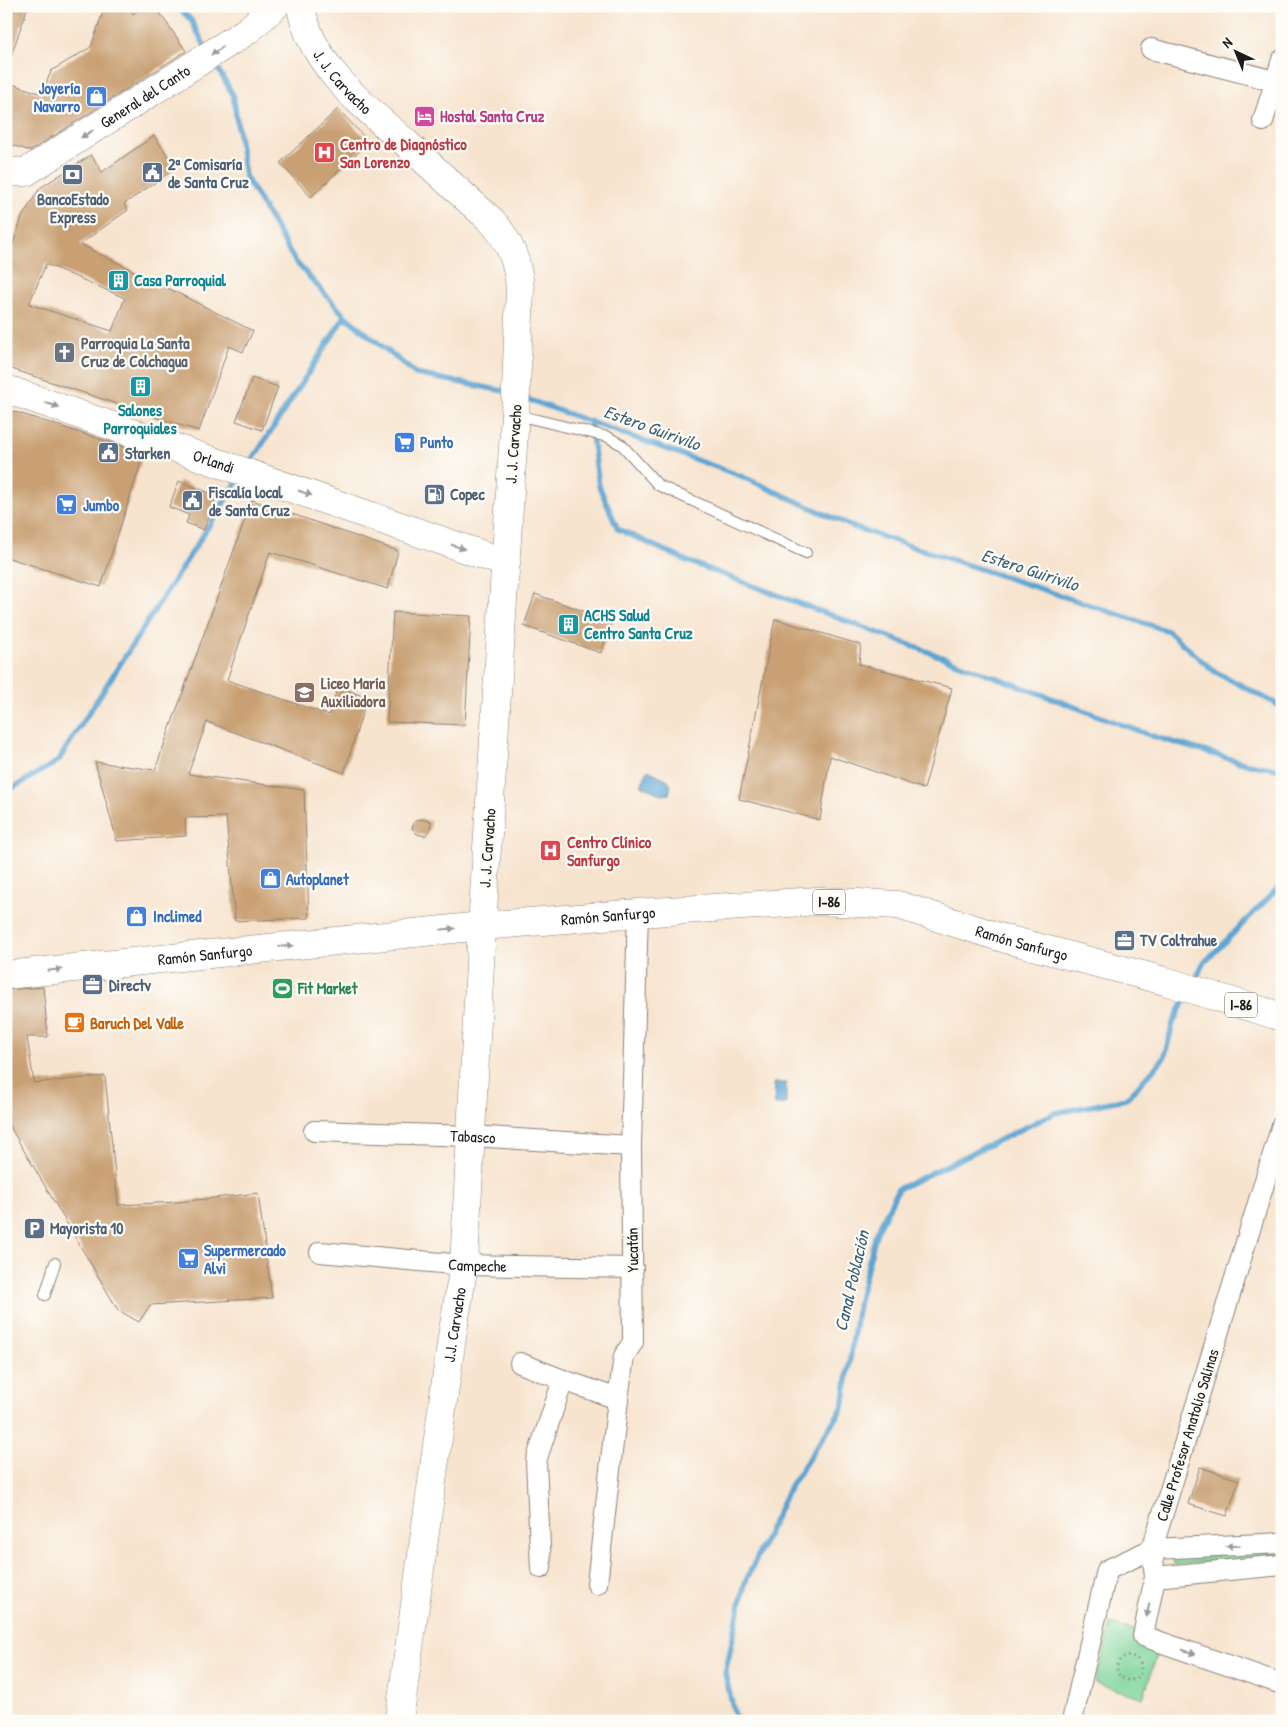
<svg xmlns="http://www.w3.org/2000/svg" width="1288" height="1727" font-family="'Patrick Hand',sans-serif">
<style>
.green{fill:#7dd499;stroke:#4c785a}
.water{fill:#5ba4d2;stroke:#3c6077}
.lines{fill:none;stroke-linecap:round;stroke-linejoin:round}
.stream{stroke:#5ba4d2;stroke-width:5.5}
.building{fill:#c9a073;fill-rule:evenodd}
.service-casing{stroke:#8a8076;stroke-width:12}
.minor-casing{stroke:#8a8076;stroke-width:22}
.secondary-casing{stroke:#8a8076;stroke-width:29}
.primary-casing{stroke:#8a8076;stroke-width:29}
.path{stroke:#8a8076;stroke-width:3;stroke-dasharray:1 4;stroke-linecap:butt}
.service{stroke:#fff;stroke-width:10}
.minor{stroke:#fff;stroke-width:20}
.secondary{stroke:#fff;stroke-width:28}
.primary{stroke:#fff;stroke-width:28}
.oneway{fill:#999}
.labels{text-anchor:middle;stroke-width:4.5;stroke-linejoin:round;paint-order:stroke}
.shield{fill:#fdfcf7;stroke:#605f5e;stroke-width:1}
.shield-label{font-size:15px;font-weight:bold;fill:#1c1c1c}
.street-label{font-size:16px;fill:#1c1c1c;stroke:#fdfcf7}
.shop-label{font-size:16px;font-weight:bold;fill:#366cbe;stroke:#fdfcf7;text-anchor:start}
.hotel-label{font-size:16px;font-weight:bold;fill:#b23c85;stroke:#fdfcf7;text-anchor:start}
.health-label{font-size:16px;font-weight:bold;fill:#be3a42;stroke:#fdfcf7;text-anchor:start}
.service-label{font-size:16px;font-weight:bold;fill:#4e5e75;stroke:#fdfcf7;text-anchor:start}
.culture-label{font-size:16px;font-weight:bold;fill:#0d838f;stroke:#fdfcf7;text-anchor:start}
.worship-label{font-size:16px;font-weight:bold;fill:#5b616d;stroke:#fdfcf7;text-anchor:start}
.education-label{font-size:16px;font-weight:bold;fill:#785e54;stroke:#fdfcf7;text-anchor:start}
.leisure-label{font-size:16px;font-weight:bold;fill:#27864d;stroke:#fdfcf7;text-anchor:start}
.food-label{font-size:16px;font-weight:bold;fill:#c56008;stroke:#fdfcf7;text-anchor:start}
.water-label{font-size:18px;font-style:italic;fill:#3c6077;stroke:#fdfcf7}
</style>
<rect width="100%" height="100%" fill="#fdfcf7"/>
<filter id="ink" filterUnits="userSpaceOnUse"><feTurbulence type="fractalNoise" baseFrequency=".02" numOctaves="2"/><feDisplacementMap in="SourceGraphic" scale="10" xChannelSelector="R" yChannelSelector="G"/><feConvolveMatrix kernelMatrix="1 2 1 2 8 2 1 2 1" color-interpolation-filters="sRGB"/></filter>
<filter id="wash" filterUnits="userSpaceOnUse"><feTurbulence type="fractalNoise" baseFrequency=".0096" numOctaves="4" result="noise"/><feDisplacementMap in="SourceGraphic" scale="20" xChannelSelector="R" yChannelSelector="G"/><feGaussianBlur stdDeviation="1.12" result="paint"/><feColorMatrix in="noise" values="0 0 0 0 0 0 0 0 0 0 0 0 0 0 0 0 0 1.4 0 .05"/><feComposite in="paint" operator="in"/></filter>
<g filter="url(#wash)">
<rect width="100%" height="100%" fill="#f7e4cf"/>
<!-- green -->
<g class="green">
<polygon points="1282,1549 1282,1556 1174,1565 1173,1558"/>
<polygon points="1111,1624 1138,1631 1160,1647 1143,1698 1095,1683"/>
</g>
<!-- water -->
<g class="water">
<polygon points="648,770 668,780 671,786 669,794 662,795 641,785"/>
<polygon points="774,1083 786,1083 786,1104 775,1105"/>
</g>
<g class="lines">
<!-- stream -->
<g class="stream">
<polyline points="177,6 191,20 206,48"/>
<polyline points="213,60 233,95 245,176 295,261 345,316 416,374 509,392"/>
<polyline points="524,398 741,476 856,528 1168,631 1214,671 1282,707"/>
<polyline points="590,421 599,486 618,529 687,561 1152,736 1247,764 1282,770"/>
<polyline points="251,462 345,316"/>
<polyline points="6,792 58,761 237,482"/>
<polyline points="1194,983 1203,964 1282,884"/>
<polyline points="734,1721 735,1716 725,1674 745,1583 789,1488 843,1407 858,1304 876,1234 898,1189 1055,1113 1126,1099 1164,1058 1173,1023 1187,995"/>
</g>
</g>
<g id="blocks">
<!-- building -->
<g class="building">
<polygon points="6,6 28,6 9,62 6,62"/>
<polygon points="105,6 129,6 133,14 143,6 155,6 186,51 30,151 6,143 6,82 42,94 51,71 91,47"/>
<polygon points="338,109 369,142 311,197 280,163"/>
<path d="M154,136L176,168L124,204L128,210L80,244L253,331L243,352L229,346L199,431L120,406V405L6,367V264L22,217L40,188L91,155L102,172ZM46,264L125,298L112,331L29,304Z"/>
<polygon points="252,378 278,387 262,430 236,421"/>
<polygon points="6,409 144,453 101,587 6,557"/>
<polygon points="179,481 217,496 204,530 186,523 189,515 169,507"/>
<polygon points="252,500 398,551 388,589 270,552 227,680 329,715 338,686 367,698 344,773 207,722 188,774 304,790 309,918 235,921 226,817 185,818 186,836 117,841 95,762 155,770"/>
<polygon points="535,594 612,621 601,653 524,626"/>
<polygon points="393,612 471,616 465,725 387,722"/>
<polygon points="775,619 861,645 859,664 952,688 924,789 830,756 820,820 739,799"/>
<polygon points="420,819 431,821 430,830 425,836 417,834 412,828 415,821"/>
<polygon points="43,987 48,1037 27,1037 34,1083 105,1076 118,1205 178,1202 258,1193 272,1298 150,1305 139,1322 118,1310 6,1120 6,992 7,990"/>
<polygon points="1200,1467 1239,1480 1227,1516 1188,1504"/>
</g>
</g>
</g>
<g filter="url(#ink)">
<use href="#blocks" fill-opacity="0" stroke="#8a8076" stroke-width="1"/>
<g class="lines">
<defs>
<g id="service">
<polyline points="517,415 608,437 622,445 658,485 806,553"/>
<polyline points="45,1295 55,1263"/>
</g>
<g id="minor">
<polyline points="1151,49 1282,83"/>
<polyline points="1263,121 1282,60"/>
<polyline points="1282,1125 1152,1549 1155,1577 1143,1636 1282,1684"/>
<path id="s1" d="M314,1131L471,1136L631,1146"/>
<path id="s2" d="M320,1252L464,1265L633,1268"/>
<polyline points="520,1363 563,1380 618,1399"/>
<polyline points="541,1568 536,1461 563,1380"/>
<polyline points="1155,1577 1282,1565"/>
<polyline points="597,1584 618,1399 624,1356 633,1342 631,1146 638,913"/>
<polyline points="1072,1721 1107,1570 1152,1549 1282,1543"/>
</g>
<g id="secondary">
<path id="s3" d="M399,1721L452,1337L464,1265L482,926"/>
</g>
<g id="primary">
<path id="s4" d="M301,6C310,65 364,106 406,143C434,169 462,195 491,220C510,241 518,262 520,289L515,415L482,926"/>
<path id="s5" d="M6,172H26L247,31L275,6"/>
<path id="s6" d="M6,389L506,563"/>
<path id="s7" d="M6,975L482,926L638,913L818,901L898,905L1006,939L1165,981L1282,1017"/>
</g>
</defs>
<!-- service casing -->
<use href="#service" class="service-casing"/>
<!-- minor casing -->
<use href="#minor" class="minor-casing"/>
<!-- secondary casing -->
<use href="#secondary" class="secondary-casing"/>
<!-- primary casing -->
<use href="#primary" class="primary-casing"/>
<!-- path -->
<circle class="path" cx="1129" cy="1668" r="12"/>
<!-- service -->
<use href="#service" class="service"/>
<!-- minor -->
<use href="#minor" class="minor"/>
<!-- secondary -->
<use href="#secondary" class="secondary"/>
<!-- primary -->
<use href="#primary" class="primary"/>
</g>
<!-- one-way arrows -->
<defs><path id="oneway-solid" d="M-6-.8H1V-3.2L6.5 0L1 3.2V.8H-6Z" transform="scale(1.25)"/></defs>
<g class="oneway">
<use href="#oneway-solid" transform="translate(217 51) rotate(147)"/>
<use href="#oneway-solid" transform="translate(87 134) rotate(148)"/>
<use href="#oneway-solid" transform="translate(52 405) rotate(19)"/>
<use href="#oneway-solid" transform="translate(305 493) rotate(19)"/>
<use href="#oneway-solid" transform="translate(458 547) rotate(19)"/>
<use href="#oneway-solid" transform="translate(448 929) rotate(-6)"/>
<use href="#oneway-solid" transform="translate(286 946) rotate(-6)"/>
<use href="#oneway-solid" transform="translate(55 970) rotate(-6)"/>
<use href="#oneway-solid" transform="translate(1233 1546) rotate(178)"/>
<use href="#oneway-solid" transform="translate(1148 1610) rotate(101)"/>
<use href="#oneway-solid" transform="translate(1189 1652) rotate(19)"/>
</g>
</g>
<!-- icons -->
<defs>
<symbol id="shop-square" viewBox="-11 -11 22 22"><rect x="-9" y="-9" width="18" height="18" rx="4" fill="#3f7fe0" stroke="#fdfcf7"/><path d="M-5-2.5h2.3a2.7 3.5 0 0 1 5.4 0H5L5.5 6h-11ZM-1.5-2.5h3a1.5 2.3 0 0 0-3 0Z" fill="#fff"/></symbol>
<symbol id="hotel-square" viewBox="-11 -11 22 22"><rect x="-9" y="-9" width="18" height="18" rx="4" fill="#d1479c" stroke="#fdfcf7"/><path d="M-6-4.5h1.5V1H6V5H4.5V3h-9V5H-6ZM-4 0a1.8 1.8 0 1 1 3.6 0ZM.5 0V-2.5h3Q6-2.5 6 0Z" fill="#fff"/></symbol>
<symbol id="hospital-square" viewBox="-11 -11 22 22"><rect x="-9" y="-9" width="18" height="18" rx="4" fill="#e0444e" stroke="#fdfcf7"/><path d="M-5-5h3v3.5h4V-5h3V5h-3V1.5h-4V5h-3Z" fill="#fff"/></symbol>
<symbol id="civic-square" viewBox="-11 -11 22 22"><rect x="-9" y="-9" width="18" height="18" rx="4" fill="#5c6f8a" stroke="#fdfcf7"/><path d="M-.6-6.5H3V-4.5H.6V-3L4-1V1h2V6H-6V1h2V-1L-.6-3ZM-1.2 2.5V6h2.4V2.5Z" fill="#fff"/></symbol>
<symbol id="bank-square" viewBox="-11 -11 22 22"><rect x="-9" y="-9" width="18" height="18" rx="4" fill="#5c6f8a" stroke="#fdfcf7"/><path d="M-6-4H6V4H-6ZM0-2.3a2.3 2.3 0 1 0 0 4.6a2.3 2.3 0 1 0 0-4.6Z" fill="#fff"/></symbol>
<symbol id="building-square" viewBox="-11 -11 22 22"><rect x="-9" y="-9" width="18" height="18" rx="4" fill="#0f9aa8" stroke="#fdfcf7"/><path d="M-4-6H4V6H1V3H-1V6H-4ZM-2.5-4.3h1.7v1.8h-1.7ZM.8-4.3h1.7v1.8H.8ZM-2.5-1h1.7V.8h-1.7ZM.8-1h1.7V.8H.8Z" fill="#fff"/></symbol>
<symbol id="church-square" viewBox="-11 -11 22 22"><rect x="-9" y="-9" width="18" height="18" rx="4" fill="#6b7280" stroke="#fdfcf7"/><path d="M-1.2-6h2.4v3.5h3.3v2.4h-3.3V6h-2.4V-.1h-3.3v-2.4h3.3Z" fill="#fff"/></symbol>
<symbol id="supermarket-square" viewBox="-11 -11 22 22"><rect x="-9" y="-9" width="18" height="18" rx="4" fill="#3f7fe0" stroke="#fdfcf7"/><path d="M-6-5.5h2.5l.6 2H6L4.5 2H-2.5L-4.4-4H-6ZM-1.5 3.2a1.3 1.3 0 1 0 .1 0ZM3 3.2a1.3 1.3 0 1 0 .1 0Z" fill="#fff"/></symbol>
<symbol id="fuel-square" viewBox="-11 -11 22 22"><rect x="-9" y="-9" width="18" height="18" rx="4" fill="#5c6f8a" stroke="#fdfcf7"/><path d="M-5.5-6h7V0h2V4h1.3V-2.5L3-4.5l.8-.8L6-3V5H2.5V1h-1V6h-7ZM-4.2-4.7v3.2H.2V-4.7Z" fill="#fff"/></symbol>
<symbol id="school-square" viewBox="-11 -11 22 22"><rect x="-9" y="-9" width="18" height="18" rx="4" fill="#8d6e63" stroke="#fdfcf7"/><path d="M0-5L7-2L0 1L-7-2ZM-4 1L0 2.5L4 1V4Q0 6-4 4Z" fill="#fff"/></symbol>
<symbol id="office-square" viewBox="-11 -11 22 22"><rect x="-9" y="-9" width="18" height="18" rx="4" fill="#5c6f8a" stroke="#fdfcf7"/><path d="M-6-3h4V-5.5h4V-3h4V5H-6ZM-1-4.5V-3h2v-1.5ZM-6 0V1H6V0Z" fill="#fff"/></symbol>
<symbol id="stadium-square" viewBox="-11 -11 22 22"><rect x="-9" y="-9" width="18" height="18" rx="4" fill="#2e9e5b" stroke="#fdfcf7"/><path d="M0-5a6.5 5 0 1 0 0 10a6.5 5 0 1 0 0-10ZM-3.5-1.8h7v3.6h-7Z" fill="#fff"/></symbol>
<symbol id="cafe-square" viewBox="-11 -11 22 22"><rect x="-9" y="-9" width="18" height="18" rx="4" fill="#e8710a" stroke="#fdfcf7"/><path d="M-5.5-4.5H6V0H3Q3 3.5 0 3.5H-2.5Q-5.5 3.5-5.5 0ZM3-3.2v2h1.7v-2ZM-6 4.5H4V6H-6Z" fill="#fff"/></symbol>
<symbol id="parking-square" viewBox="-11 -11 22 22"><rect x="-9" y="-9" width="18" height="18" rx="4" fill="#5c6f8a" stroke="#fdfcf7"/><path d="M-3.5-5.5H1a3.5 3.5 0 0 1 0 7H-1V5.5H-3.5ZM-1-3.4V-.6H.8a1.4 1.4 0 0 0 0-2.8Z" fill="#fff"/></symbol>
</defs>
<g fill-rule="evenodd">
<use href="#shop-square" x="84" y="84" width="25" height="25"/>
<use href="#hotel-square" x="412" y="104" width="25" height="25"/>
<use href="#hospital-square" x="312" y="140" width="25" height="25"/>
<use href="#civic-square" x="140" y="160" width="25" height="25"/>
<use href="#bank-square" x="60" y="162" width="25" height="25"/>
<use href="#building-square" x="106" y="268" width="25" height="25"/>
<use href="#church-square" x="52" y="340" width="25" height="25"/>
<use href="#building-square" x="128" y="374" width="25" height="25"/>
<use href="#supermarket-square" x="392" y="430" width="25" height="25"/>
<use href="#civic-square" x="96" y="440" width="25" height="25"/>
<use href="#fuel-square" x="422" y="482" width="25" height="25"/>
<use href="#civic-square" x="180" y="488" width="25" height="25"/>
<use href="#supermarket-square" x="54" y="492" width="25" height="25"/>
<use href="#building-square" x="556" y="612" width="25" height="25"/>
<use href="#school-square" x="292" y="680" width="25" height="25"/>
<use href="#hospital-square" x="538" y="838" width="25" height="25"/>
<use href="#shop-square" x="258" y="866" width="25" height="25"/>
<use href="#shop-square" x="124" y="904" width="25" height="25"/>
<use href="#office-square" x="1112" y="928" width="25" height="25"/>
<use href="#office-square" x="80" y="972" width="25" height="25"/>
<use href="#stadium-square" x="270" y="976" width="25" height="25"/>
<use href="#cafe-square" x="62" y="1010" width="25" height="25"/>
<use href="#parking-square" x="22" y="1216" width="25" height="25"/>
<use href="#supermarket-square" x="176" y="1246" width="25" height="25"/>
</g>
<g class="labels">
<!-- shield labels -->
<g class="shield">
<rect x="813" y="889.5" width="32" height="25" rx="4"/>
<rect x="1225" y="992.5" width="32" height="25" rx="4"/>
</g>
<g class="shield-label">
<text x="829" y="907">I-86</text>
<text x="1241" y="1010">I-86</text>
</g>
<!-- street labels -->
<g class="street-label">
<text dy="6" stroke="none"><textPath href="#s4" startOffset="88">J. J. Carvacho</textPath></text>
<text dy="6" stroke="none"><textPath href="#s5" startOffset="161">General del Canto</textPath></text>
<text transform="translate(513 444) rotate(-86)" y="6">J. J. Carvacho</text>
<text dy="6" stroke="none"><textPath href="#s6" startOffset="220">Orlandi</textPath></text>
<text transform="translate(487 848) rotate(-86)" y="6">J. J. Carvacho</text>
<text dy="6" stroke="none"><textPath href="#s7" startOffset="605">Ramón Sanfurgo</textPath></text>
<text dy="6" stroke="none"><textPath href="#s7" startOffset="1025">Ramón Sanfurgo</textPath></text>
<text dy="6" stroke="none"><textPath href="#s7" startOffset="200">Ramón Sanfurgo</textPath></text>
<text dy="6" stroke="none"><textPath href="#s1" startOffset="159">Tabasco</textPath></text>
<text transform="translate(632 1250) rotate(-91)" y="6">Yucatán</text>
<text dy="6" stroke="none"><textPath href="#s2" startOffset="158">Campeche</textPath></text>
<text dy="6" stroke="none"><textPath href="#s3" startOffset="400">J.J. Carvacho</textPath></text>
<text transform="translate(1187 1435) rotate(-73)" y="6">Calle Profesor Anatolio Salinas</text>
</g>
<!-- shop labels -->
<g class="shop-label">
<text x="80" y="94" text-anchor="end">Joyería<tspan x="80" dy="18">Navarro</tspan></text>
<text x="420" y="448">Punto</text>
<text x="83" y="511">Jumbo</text>
<text x="286" y="885">Autoplanet</text>
<text x="153" y="922">Inclimed</text>
<text x="204" y="1256">Supermercado<tspan x="204" dy="18">Alvi</tspan></text>
</g>
<!-- hotel labels -->
<g class="hotel-label">
<text x="440" y="122">Hostal Santa Cruz</text>
</g>
<!-- health labels -->
<g class="health-label">
<text x="340" y="150">Centro de Diagnóstico<tspan x="340" dy="18">San Lorenzo</tspan></text>
<text x="567" y="848">Centro Clínico<tspan x="567" dy="18">Sanfurgo</tspan></text>
</g>
<!-- service labels -->
<g class="service-label">
<text x="168" y="170">2ª Comisaría<tspan x="168" dy="18">de Santa Cruz</tspan></text>
<text x="73" y="205" text-anchor="middle">BancoEstado<tspan x="73" dy="18">Express</tspan></text>
<text x="125" y="459">Starken</text>
<text x="209" y="498">Fiscalía local<tspan x="209" dy="18">de Santa Cruz</tspan></text>
<text x="450" y="500">Copec</text>
<text x="1140" y="946">TV Coltrahue</text>
<text x="109" y="991">Directv</text>
<text x="50" y="1234">Mayorista 10</text>
</g>
<!-- culture labels -->
<g class="culture-label">
<text x="134" y="286">Casa Parroquial</text>
<text x="140" y="416" text-anchor="middle">Salones<tspan x="140" dy="18">Parroquiales</tspan></text>
<text x="584" y="621">ACHS Salud<tspan x="584" dy="18">Centro Santa Cruz</tspan></text>
</g>
<!-- worship labels -->
<g class="worship-label">
<text x="81" y="349">Parroquia La Santa<tspan x="81" dy="18">Cruz de Colchagua</tspan></text>
</g>
<!-- education labels -->
<g class="education-label">
<text x="321" y="689">Liceo María<tspan x="321" dy="18">Auxiliadora</tspan></text>
</g>
<!-- leisure labels -->
<g class="leisure-label">
<text x="298" y="994">Fit Market</text>
</g>
<!-- food labels -->
<g class="food-label">
<text x="90" y="1029">Baruch Del Valle</text>
</g>
<!-- water labels -->
<g class="water-label">
<text transform="translate(652 428) rotate(20)" y="6">Estero Guirivilo</text>
<text transform="translate(1030 570) rotate(18)" y="6">Estero Guirivilo</text>
<text transform="translate(852 1281) rotate(-77)" y="6">Canal Población</text>
</g>
</g>
<!-- margin -->
<rect width="1288" height="1727" fill="none" stroke="#fdfcf7" stroke-width="25"/>
<!-- north arrow -->
<g transform="translate(1236 52) rotate(316)" stroke="#fdfcf7" stroke-width="4" paint-order="stroke">
<path d="M0-4L9 19L0 12L-9 19Z" fill="#1c1c1c"/>
<text y="-8" font-size="14" font-weight="bold" text-anchor="middle" fill="#1c1c1c">N</text>
</g>
</svg>
